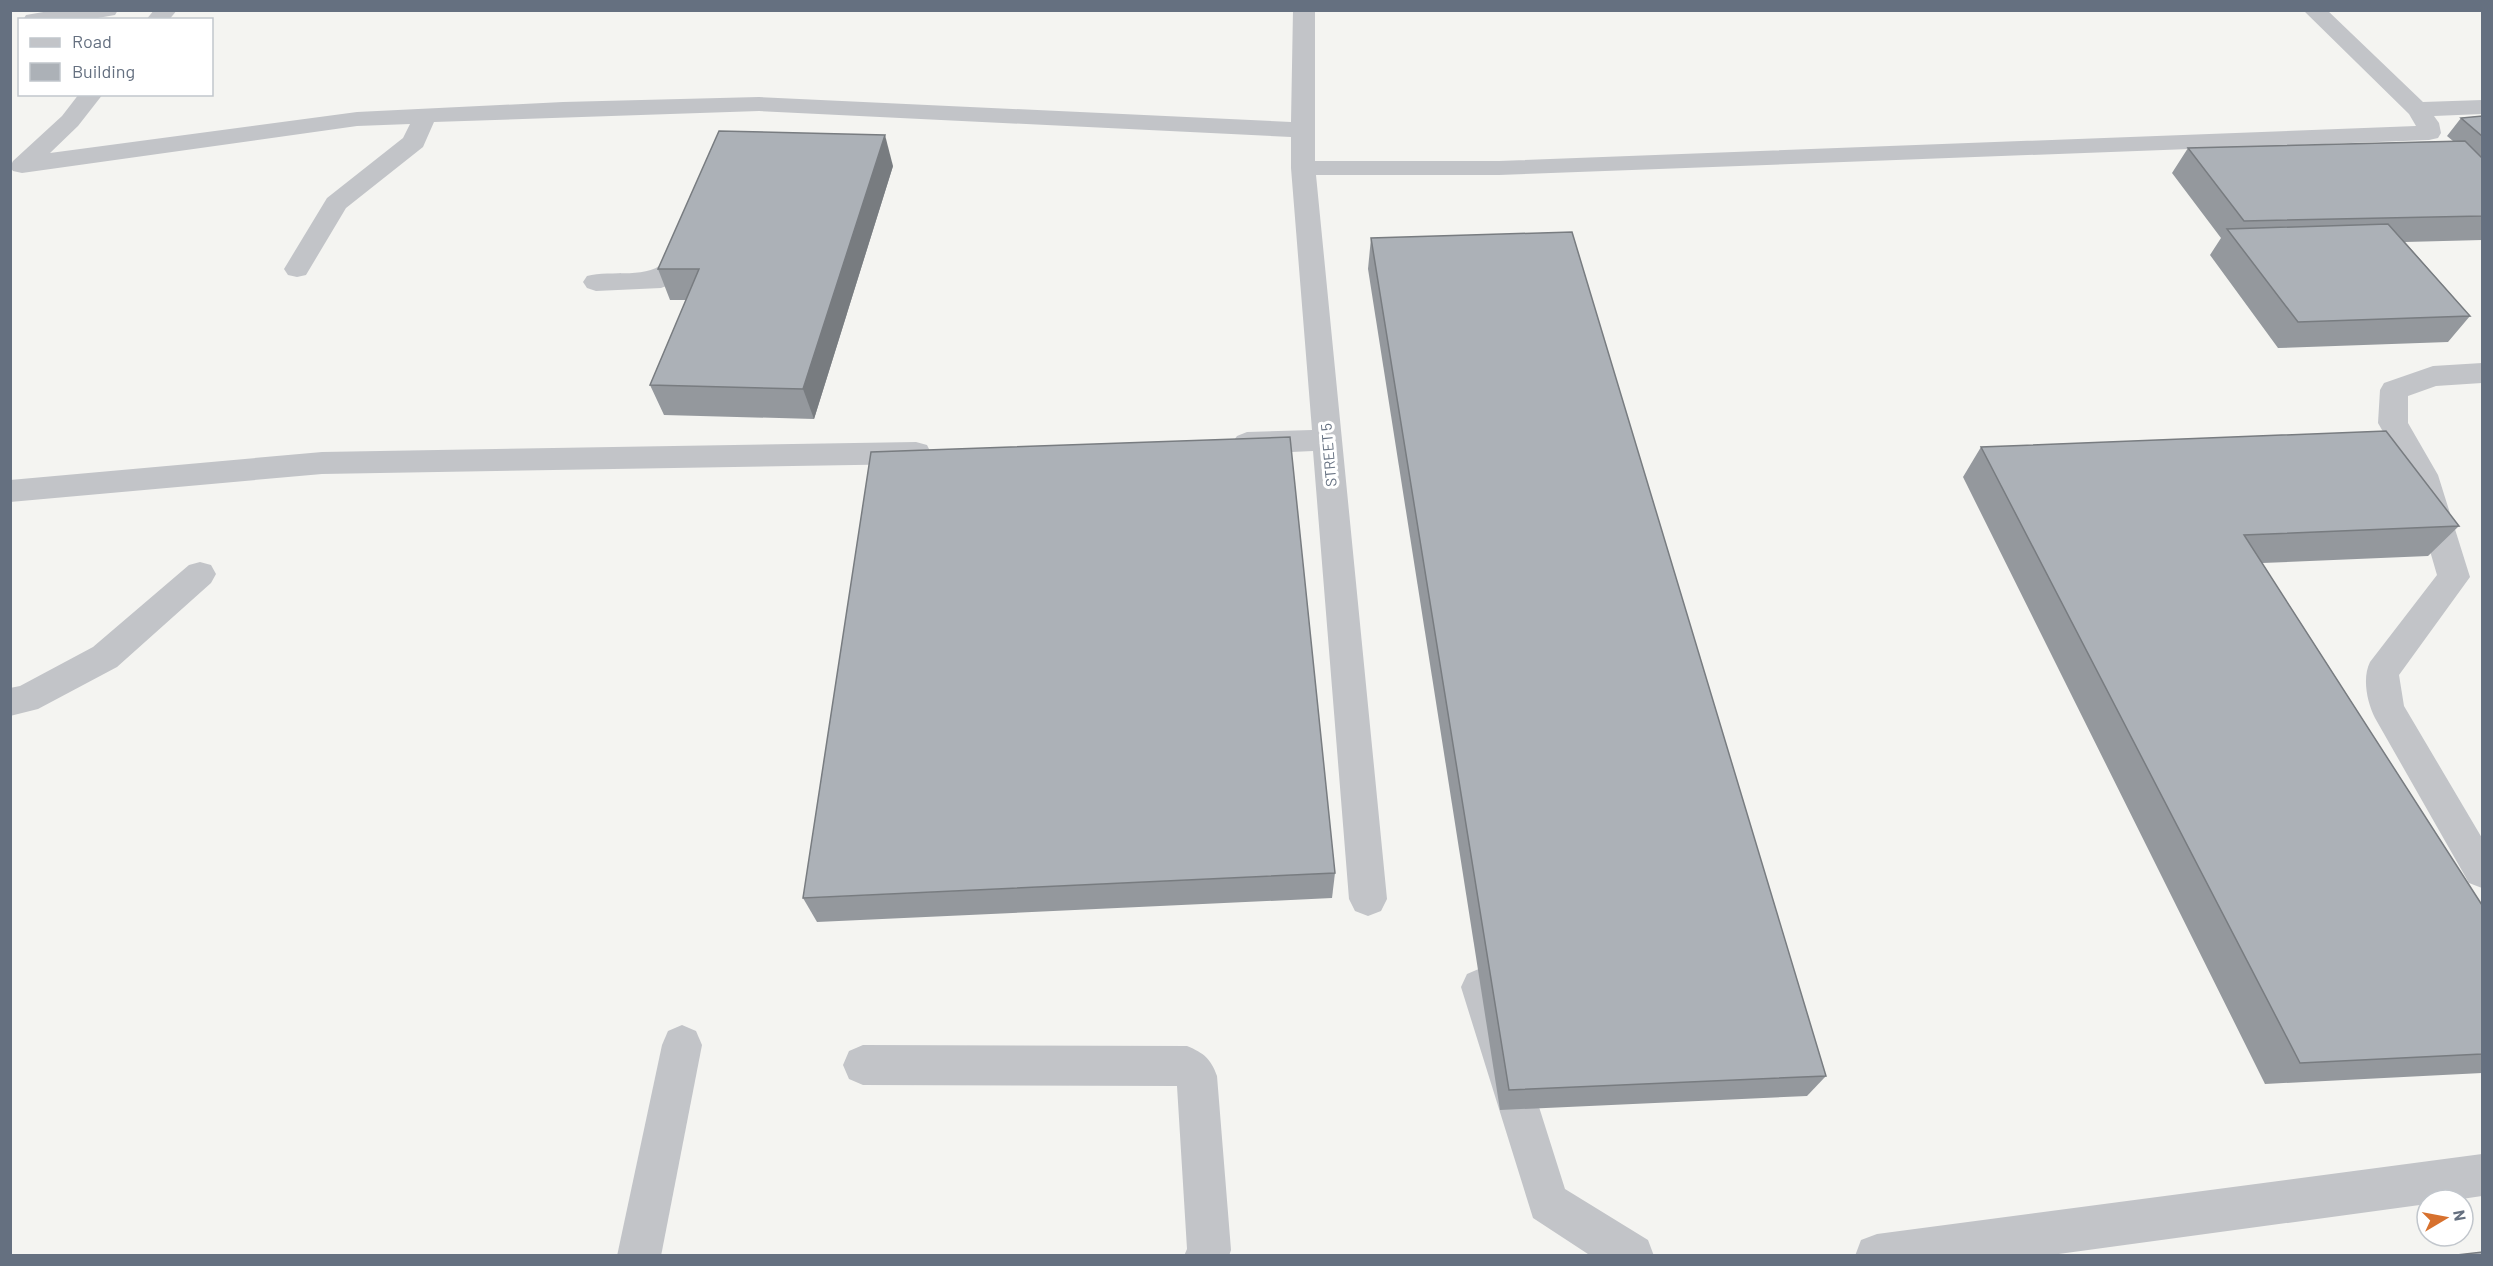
<svg xmlns="http://www.w3.org/2000/svg" width="2493" height="1266" font-family="Barlow,sans-serif">
<style>
.lines{fill:none;stroke-linecap:round;stroke-linejoin:round}
.minor{fill:#c2c4c8;fill-rule:evenodd}
.wall{fill:#94989d}
.shaded-wall{fill:#787c80}
.building{fill:#acb1b7;stroke:#787c80;stroke-width:1.5}
.labels{text-anchor:middle;stroke-width:6;stroke-linejoin:round;paint-order:stroke}
.street-label{font-size:15px;fill:#657080;stroke:#fff}
</style>
<rect width="100%" height="100%" fill="#f4f4f1"/>
<g class="lines">
<!-- minor -->
<g class="minor">
<polygon points="55,10 118,10 115,15 86,20 23,20 26,15"/>
<polygon points="154,10 177,10 169,20 146,20"/>
<polygon points="1293,10 1315,10 1315,161 1499,161 2416,126 2409,114 2303,10 2327,10 2423,102 2482,100 2482,114 2434,116 2439,123 2441,133 2438,138 2429,140 1499,175 1316,175 1387,899 1381,911 1368,916 1355,911 1349,899 1313,451 1247,454 1237,450 1232,443 1237,436 1247,432 1312,430 1291,168 1291,137 759,111 434,122 423,147 346,208 306,275 297,277 288,275 284,269 327,198 403,138 410,124 357,126 22,173 13,171 10,167 13,161 62,116 79,94 103,94 78,126 50,153 357,112 563,102 759,97 1291,122"/>
<path d="M686,236L695,238L699,244C693,264 682,282 661,288L596,291L587,288L583,282L587,276C611,269 650,281 667,259C672,254 673,245 677,238Z"/>
<path d="M2482,363V383L2436,386L2408,396V423L2438,475L2470,577L2399,675L2404,706L2482,838V888L2469,883L2375,718C2367,702 2362,678 2370,662L2437,575L2408,475L2378,423L2380,390L2384,383L2433,366Z"/>
<polygon points="916,442 927,445 931,453 927,461 916,464 322,474 10,502 10,480 322,452"/>
<polygon points="200,562 211,565 216,574 211,583 117,667 38,709 10,716 10,688 20,686 93,647 189,565"/>
<polygon points="1481,968 1495,974 1501,987 1565,1189 1648,1240 1654,1256 1591,1256 1533,1218 1461,987 1467,974"/>
<polygon points="682,1025 696,1031 702,1045 661,1256 617,1256 662,1045 668,1031"/>
<path d="M863,1045L1187,1046C1204,1053 1211,1059 1217,1076L1231,1250L1229,1256H1184L1187,1249L1177,1086L863,1085L849,1079L843,1065L849,1051Z"/>
<polygon points="2482,1154 2482,1196 2455,1200 2427,1200 2427,1204 2044,1256 1855,1256 1861,1240 1877,1234"/>
</g>
</g>
<!-- wall -->
<g class="wall">
<polygon points="2482,116 2482,240 2405,242 2470,316 2448,342 2278,348 2210,255 2221,238 2172,173 2188,148 2453,141 2447,136 2461,118"/>
<polygon points="893,166 814,419 664,415 650,385 686,300 670,300 658,269"/>
<polygon points="1371,238 1826,1076 1807,1096 1500,1110 1368,269"/>
<polygon points="1981,447 2459,526 2428,556 2262,563 2482,905 2482,1073 2265,1084 1963,477"/>
<polygon points="1335,873 1332,898 817,922 803,898"/>
</g>
<!-- shaded-wall -->
<polygon class="shaded-wall" points="885,135 893,166 814,419 803,389"/>
<!-- building -->
<g class="building">
<polygon points="2482,116 2482,136 2461,118"/>
<polygon points="719,131 885,135 803,389 650,385 699,269 658,269"/>
<polygon points="2465,141 2482,158 2482,216 2244,221 2188,148"/>
<polygon points="2388,224 2470,316 2298,322 2227,229"/>
<polygon points="1572,232 1826,1076 1509,1090 1371,238"/>
<polygon points="2386,431 2459,526 2244,535 2482,905 2482,1054 2300,1063 1981,447"/>
<polygon points="1290,437 1335,873 803,898 871,452"/>
<polygon points="2482,1252 2482,1256 2448,1256"/>
</g>
<g class="labels">
<!-- street labels -->
<g class="street-label">
<text transform="translate(1329 455) rotate(-95)" y="5">STREET 5</text>
</g>
</g>
<!-- border -->
<rect width="2493" height="1266" fill="none" stroke="#657080" stroke-width="24"/>
<!-- legend -->
<rect x="18" y="18" width="195" height="78" fill="#ffffff" stroke="#c1c6cc" stroke-width="1.5"/>
<rect x="30" y="38" width="30" height="9" fill="#c2c4c8" stroke="#c1c6cc" stroke-width="1.5"/>
<text x="72" y="48" font-size="18" fill="#657080">Road</text>
<rect x="30" y="63" width="30" height="18" fill="#acb1b7" stroke="#c1c6cc" stroke-width="1.5"/>
<text x="72" y="78" font-size="18" fill="#657080">Building</text>
<!-- north arrow -->
<g transform="translate(2445 1218) rotate(80)"><circle r="28" fill="#ffffff" stroke="#c1c6cc" stroke-width="1.5"/>
<path d="M0-4.5L10 22L0 15L-10 22Z" fill="#d7712e"/>
<text y="-9" font-size="16" font-weight="bold" text-anchor="middle" fill="#657080">N</text>
</g>
</svg>
